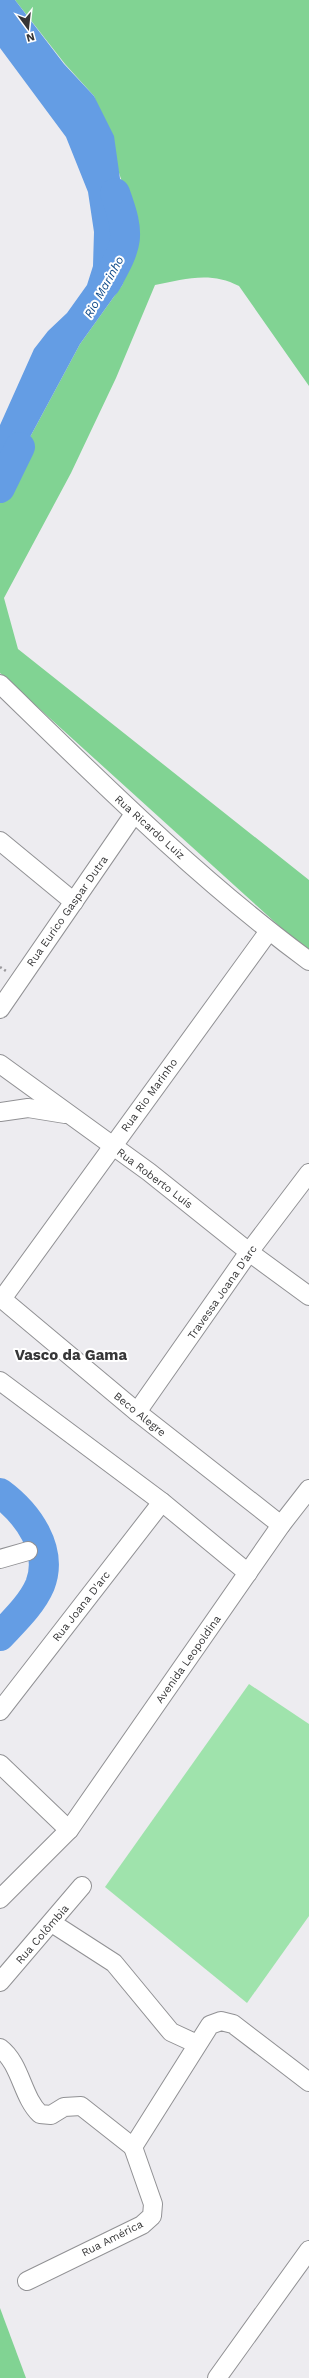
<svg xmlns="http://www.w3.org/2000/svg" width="309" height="2378" font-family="'Work Sans',sans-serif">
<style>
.green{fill:#9fe3ac}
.forest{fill:#81d393}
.water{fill:#649de4}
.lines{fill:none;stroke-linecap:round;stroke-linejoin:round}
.river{stroke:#649de4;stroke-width:30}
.minor-casing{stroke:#919194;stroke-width:20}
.path{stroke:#9a999c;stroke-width:2.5;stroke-dasharray:2 3;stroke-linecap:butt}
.minor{stroke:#fff;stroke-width:18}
.labels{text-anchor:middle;stroke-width:4;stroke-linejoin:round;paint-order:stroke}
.street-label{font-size:11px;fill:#363637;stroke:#fff}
.water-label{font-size:12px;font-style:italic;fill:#0c4888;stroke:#fff}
.district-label{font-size:15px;font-weight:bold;fill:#363637;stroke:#fff}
</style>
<rect width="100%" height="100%" fill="#edecf0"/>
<!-- green -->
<polygon class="green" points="249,1684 309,1724 309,1916 247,2003 105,1887"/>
<!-- forest -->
<g class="forest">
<path d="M15,0H309V386L239,286C211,271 184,279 155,285L116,378L71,473L4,598L18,649L309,880V953L0,673V488L22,452L80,344L123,284L126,221L122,182L94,96L65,64Z"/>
<polygon points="0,2308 26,2378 0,2378"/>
</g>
<!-- water -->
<polygon class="water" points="0,0 15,0 64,64 94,96 114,136 126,221 123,284 80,344 22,452 2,484 0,484 0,425 34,349 48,331 67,313 87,285 93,266 94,232 88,192 66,137 0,48"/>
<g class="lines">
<!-- river -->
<g class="river">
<path d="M106,283C128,243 131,237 115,193"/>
<polyline points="0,488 20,447"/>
<path d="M0,1493C27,1513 54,1549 40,1585C32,1604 14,1621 0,1636"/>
</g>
<defs>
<g id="minor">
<path d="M0,684C99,780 198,879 309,961"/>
<polyline points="0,841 74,902"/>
<polyline points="269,931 2,1299 137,1412 281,1525"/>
<polyline points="0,1009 134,814"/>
<polyline points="0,1064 149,1172 249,1252 309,1296"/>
<polyline points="0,1112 28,1108 65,1114"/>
<polyline points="0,1381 162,1502 248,1573"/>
<polyline points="137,1412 249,1252 309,1173"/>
<polyline points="0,1559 28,1551"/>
<polyline points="0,1711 162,1502"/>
<polyline points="0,1764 69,1830"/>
<polyline points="0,1899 69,1830 281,1525 309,1489"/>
<polyline points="52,1923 114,1963 171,2032 197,2044"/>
<polyline points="0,1982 82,1886"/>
<path d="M0,2048C21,2064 22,2097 40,2114L51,2115L64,2107L81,2106L133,2147"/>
<polyline points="27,2281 142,2225 152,2216 153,2204 133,2147 210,2025 221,2021 233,2024 309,2082"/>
<polyline points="217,2378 309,2250"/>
</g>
</defs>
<!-- minor casing -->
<use href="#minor" class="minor-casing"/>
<!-- path -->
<polyline class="path" points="0,967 6,971"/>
<!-- minor -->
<use href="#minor" class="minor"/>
</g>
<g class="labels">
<!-- street labels -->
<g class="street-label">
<text transform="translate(150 827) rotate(42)" y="4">Rua Ricardo Luiz</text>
<text transform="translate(67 911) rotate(-55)" y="4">Rua Eurico Gaspar Dutra</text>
<text transform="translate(149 1095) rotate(-54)" y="4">Rua Rio Marinho</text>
<text transform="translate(155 1178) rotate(37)" y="4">Rua Roberto Luís</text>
<text transform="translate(222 1292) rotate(-55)" y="4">Travessa Joana D'arc</text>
<text transform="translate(140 1414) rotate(39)" y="4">Beco Alegre</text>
<text transform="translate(81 1606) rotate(-52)" y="4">Rua Joana D'arc</text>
<text transform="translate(188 1659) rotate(-55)" y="4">Avenida Leopoldina</text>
<text transform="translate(42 1934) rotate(-49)" y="4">Rua Colômbia</text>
<text transform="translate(112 2238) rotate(-27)" y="4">Rua América</text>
</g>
<!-- water labels -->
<g class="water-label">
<text transform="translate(104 287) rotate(-61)" y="4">Rio Marinho</text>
</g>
<!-- district labels -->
<g class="district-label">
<text x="71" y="1360">Vasco da Gama</text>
</g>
</g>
<!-- north arrow -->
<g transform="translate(28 28) rotate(165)" stroke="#ffffff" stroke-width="3" paint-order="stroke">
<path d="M0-3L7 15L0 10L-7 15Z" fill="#363637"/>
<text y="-6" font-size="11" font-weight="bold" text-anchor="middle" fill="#363637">N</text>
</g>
</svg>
